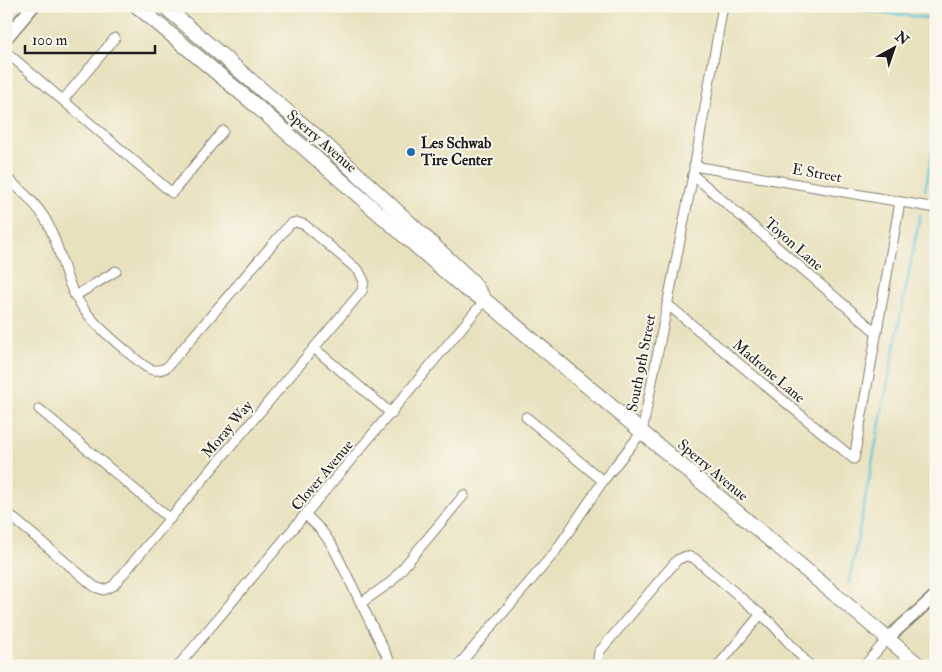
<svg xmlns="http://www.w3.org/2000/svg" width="942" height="672" font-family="'IM FELL Double Pica',serif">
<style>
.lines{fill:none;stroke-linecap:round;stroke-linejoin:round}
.stream{stroke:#5ac4d6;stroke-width:2.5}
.minor-casing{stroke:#827e6d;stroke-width:11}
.tertiary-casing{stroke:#827e6d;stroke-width:14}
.secondary-casing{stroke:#827e6d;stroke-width:15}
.primary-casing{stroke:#827e6d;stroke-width:16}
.minor{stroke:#fff;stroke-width:9}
.tertiary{stroke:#fff;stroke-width:11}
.secondary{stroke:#fff;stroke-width:12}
.primary{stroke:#fff;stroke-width:14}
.poi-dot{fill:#1f6fb2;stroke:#fbf7ec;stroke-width:2}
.labels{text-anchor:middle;stroke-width:4;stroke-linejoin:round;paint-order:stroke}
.street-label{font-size:15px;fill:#1c1c1c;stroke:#fbf7ec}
.poi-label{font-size:15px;font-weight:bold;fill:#1c1c1c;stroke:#fbf7ec;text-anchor:start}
</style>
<rect width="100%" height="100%" fill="#fbf7ec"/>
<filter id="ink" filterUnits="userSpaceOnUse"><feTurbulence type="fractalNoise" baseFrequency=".02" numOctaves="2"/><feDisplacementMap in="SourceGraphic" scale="10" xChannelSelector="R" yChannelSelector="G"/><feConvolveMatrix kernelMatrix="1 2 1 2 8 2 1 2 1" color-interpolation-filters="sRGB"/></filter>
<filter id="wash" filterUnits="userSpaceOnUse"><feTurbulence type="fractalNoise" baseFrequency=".0096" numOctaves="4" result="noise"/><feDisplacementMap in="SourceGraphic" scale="20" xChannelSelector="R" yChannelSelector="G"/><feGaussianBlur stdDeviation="1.12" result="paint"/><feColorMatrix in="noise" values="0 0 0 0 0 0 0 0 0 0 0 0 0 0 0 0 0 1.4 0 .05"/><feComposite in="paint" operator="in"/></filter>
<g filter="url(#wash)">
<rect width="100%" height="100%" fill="#e8e1be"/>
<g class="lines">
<!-- stream -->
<g class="stream">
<polyline points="827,6 936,19"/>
<polyline points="925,190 936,131"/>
<polyline points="849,583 920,215"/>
<polyline points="886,662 890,666"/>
</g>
</g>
</g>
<g filter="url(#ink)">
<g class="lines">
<defs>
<g id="minor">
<polyline points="6,52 172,193 223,131"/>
<polyline points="63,100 115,38"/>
<polyline points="694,166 936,208"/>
<polyline points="693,175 877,333"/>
<path d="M6,177C22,191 37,204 47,222C57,241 61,260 68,280C80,313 105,333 131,355C142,364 152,376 167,367L290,224L296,222L305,225L359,271L364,281L362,291L113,586L104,590L95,587L6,512"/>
<polyline points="75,296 116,271"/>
<polyline points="667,304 854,459 900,202"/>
<polyline points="314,348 392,414"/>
<polyline points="39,409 170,519"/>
<polyline points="526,417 603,481"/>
<polyline points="306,515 321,530 332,545 392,666"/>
<polyline points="361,603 391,582 464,495"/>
<polyline points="178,666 485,300"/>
<polyline points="458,666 555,552 603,481 642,432 693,175 723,6"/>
<polyline points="597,666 599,652 677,560 686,556 694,558 771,623 810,666"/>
<polyline points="718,666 761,614"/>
<polyline points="864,666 888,638"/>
</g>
<polyline id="tertiary" points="888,638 936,595"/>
<polyline id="secondary" points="6,38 33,6"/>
<g id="primary">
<polyline points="137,6 254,104 464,288 485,300 920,666"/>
<polyline points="164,6 324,143 472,281 482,296"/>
</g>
</defs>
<!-- minor casing -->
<use href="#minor" class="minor-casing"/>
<!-- tertiary casing -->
<use href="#tertiary" class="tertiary-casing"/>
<!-- secondary casing -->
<use href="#secondary" class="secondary-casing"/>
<!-- primary casing -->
<use href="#primary" class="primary-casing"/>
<!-- minor -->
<use href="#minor" class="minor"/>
<!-- tertiary -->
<use href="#tertiary" class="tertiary"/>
<!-- secondary -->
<use href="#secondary" class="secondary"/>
<!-- primary -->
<use href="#primary" class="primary"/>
</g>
</g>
<!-- markers -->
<circle class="poi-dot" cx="411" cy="152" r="5"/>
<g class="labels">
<!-- street labels -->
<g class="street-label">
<text transform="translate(322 141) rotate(41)" y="5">Sperry Avenue</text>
<text transform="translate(817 173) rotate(10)" y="5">E Street</text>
<text transform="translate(794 244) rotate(41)" y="5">Toyon Lane</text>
<text transform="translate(641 363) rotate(-79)" y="5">South 9th Street</text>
<text transform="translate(769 371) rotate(40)" y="5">Madrone Lane</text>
<text transform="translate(227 429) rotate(-50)" y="5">Moray Way</text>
<text transform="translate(713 470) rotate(40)" y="5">Sperry Avenue</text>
<text transform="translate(322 475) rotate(-50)" y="5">Clover Avenue</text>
</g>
<!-- poi labels -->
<g class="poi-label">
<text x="421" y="148">Les Schwab<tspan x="421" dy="17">Tire Center</tspan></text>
</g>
</g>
<!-- margin -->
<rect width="942" height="672" fill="none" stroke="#fbf7ec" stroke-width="25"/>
<!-- north arrow -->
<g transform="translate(894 48) rotate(40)" stroke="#fbf7ec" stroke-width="4" paint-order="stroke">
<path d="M0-4L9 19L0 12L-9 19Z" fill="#1c1c1c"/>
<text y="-8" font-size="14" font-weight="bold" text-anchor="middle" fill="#1c1c1c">N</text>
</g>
<!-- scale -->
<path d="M25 45v8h130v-8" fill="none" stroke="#1c1c1c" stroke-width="2.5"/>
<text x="32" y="45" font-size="15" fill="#1c1c1c" stroke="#fbf7ec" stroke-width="4" paint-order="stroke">100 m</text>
</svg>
